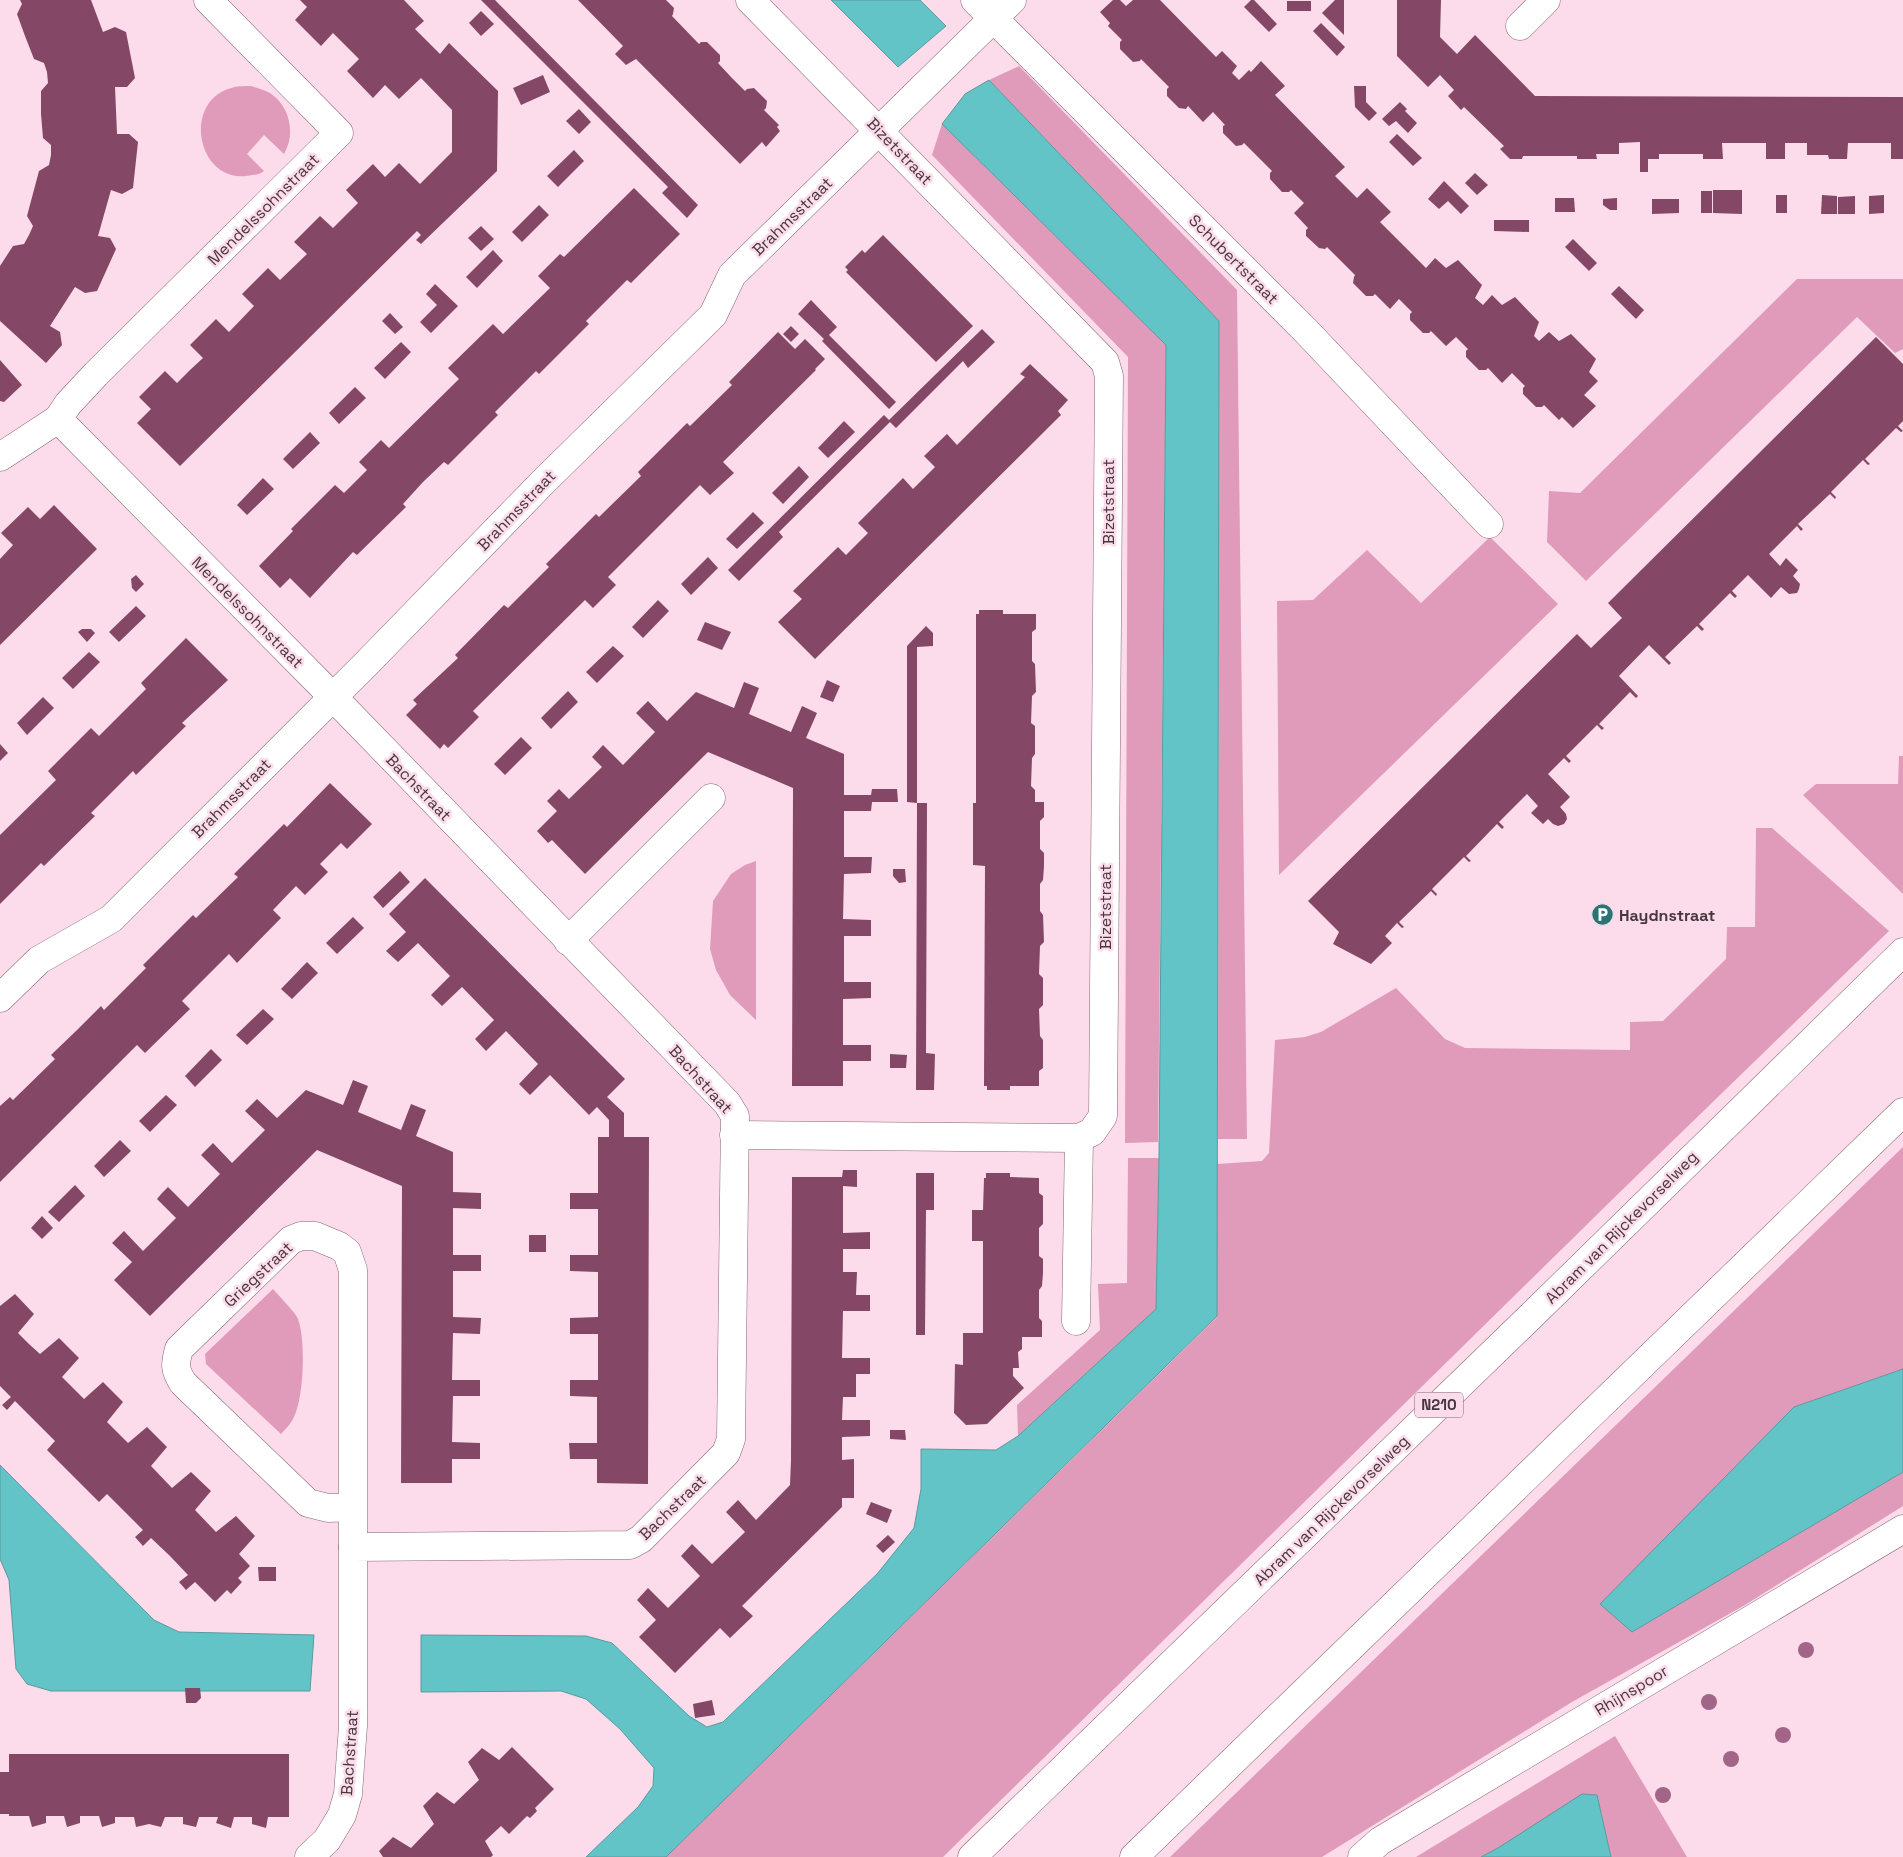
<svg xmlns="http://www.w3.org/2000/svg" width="1903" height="1857" font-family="'Space Grotesk',sans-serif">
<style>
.green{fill:#e09bbb}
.water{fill:#62c4c7;stroke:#5a9a9e}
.building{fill:#854766}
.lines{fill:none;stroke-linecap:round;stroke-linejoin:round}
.street-casing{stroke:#866473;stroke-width:29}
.highway-casing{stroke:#866473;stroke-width:29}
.street{stroke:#fff;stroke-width:28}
.highway{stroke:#fff;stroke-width:28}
.tree{fill:#a26588}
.labels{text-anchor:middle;stroke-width:5;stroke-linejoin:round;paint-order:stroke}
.shield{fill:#fcdcea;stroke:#7d6872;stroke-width:1}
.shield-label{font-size:15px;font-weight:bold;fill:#46373e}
.street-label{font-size:16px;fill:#46373e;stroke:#fcdcea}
.poi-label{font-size:16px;font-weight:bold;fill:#46373e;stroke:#fcdcea;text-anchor:start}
</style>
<rect width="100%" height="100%" fill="#fcdcea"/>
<!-- green -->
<g class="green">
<polygon points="1019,66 1237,290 1247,1139 1218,1139 1219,321 989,80"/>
<path d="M251,86C257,88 265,90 270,93C290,106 296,134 284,154L264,135L247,154L264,171C259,175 253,175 246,176C197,181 182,102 231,88C237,86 245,86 251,86Z"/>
<polygon points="942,124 1166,345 1158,1142 1125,1143 1128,357 932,155"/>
<polygon points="1797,279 1903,279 1903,349 1895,353 1857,317 1586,581 1547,542 1549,491 1580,493"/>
<polygon points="1490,537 1558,604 1279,875 1277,601 1313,600 1367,550 1421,603"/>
<polygon points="1899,756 1903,756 1903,894 1803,795 1816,784 1898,784"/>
<polygon points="1756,828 1772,828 1889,931 1619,1193 943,1857 666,1857 1217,1317 1217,1164 1262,1161 1269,1153 1275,1040 1305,1037 1321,1032 1396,988 1445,1039 1465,1048 1630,1050 1630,1022 1663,1021 1726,959 1727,927 1755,927"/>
<polygon points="756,861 756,1020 730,995 716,970 710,949 713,901 731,874 745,865"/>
<polygon points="1903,1147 1903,1369 1794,1407 1632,1632 1903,1472 1903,1506 1745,1605 1572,1702 1322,1857 1170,1857"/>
<polygon points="1128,1158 1159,1158 1156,1309 1018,1436 1017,1405 1100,1330 1098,1284 1127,1283"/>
<path d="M273,1289C279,1296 296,1313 298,1319C306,1340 304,1400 293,1419C290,1425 285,1429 281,1434L206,1364L205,1354Z"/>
<polygon points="1615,1736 1687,1857 1611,1857 1597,1795 1481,1857 1416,1857"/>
</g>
<!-- water -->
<g class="water">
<polygon points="831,0 920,0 946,26 898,67"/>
<polygon points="989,80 1219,321 1217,1316 666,1857 586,1857 638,1807 653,1786 654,1768 620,1729 586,1699 561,1691 421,1692 421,1635 586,1636 612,1643 689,1716 707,1727 723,1722 877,1574 914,1528 921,1489 921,1449 996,1450 1018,1436 1156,1309 1159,1158 1166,345 942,124 965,94"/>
<polygon points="1903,1369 1903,1472 1632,1632 1600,1604 1794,1407"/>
<polygon points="0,1465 154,1620 179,1632 314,1635 310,1691 51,1691 27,1684 16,1669 9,1580 0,1559"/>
<polygon points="1582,1794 1597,1795 1611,1857 1481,1857 1498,1848"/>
</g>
<!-- building -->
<g class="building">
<polygon points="20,0 91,0 103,32 115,27 126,32 135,78 127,87 115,87 117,134 129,134 138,142 133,188 122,194 111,190 98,236 110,238 116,249 97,291 85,293 75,287 50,326 60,332 62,345 46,363 0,321 0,266 13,246 24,244 29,235 33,226 27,216 39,171 49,165 51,155 51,145 43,138 41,114 41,91 48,83 47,72 44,63 34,59 25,36 17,14 22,4"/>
<polygon points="300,0 404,0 424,21 415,29 440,54 449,43 498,91 497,171 421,244 416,240 421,235 417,231 415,233 180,466 137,423 151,409 139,397 165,371 177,383 190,370 203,358 190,345 216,319 229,332 254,306 242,294 268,268 280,280 307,254 294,242 320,216 333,228 358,203 346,190 373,164 385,177 399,163 420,184 452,152 452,110 421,78 399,99 385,85 373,98 347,71 359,59 333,33 321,46 295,20 307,7"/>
<polygon points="481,0 495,0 698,205 687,218 662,193 668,187"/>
<polygon points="578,0 666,0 674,8 673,14 672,16 699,44 701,42 707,42 720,55 720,61 718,63 731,77 745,91 747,89 754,88 767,101 766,108 764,110 779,125 777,127 780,131 766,147 762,142 740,164 636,59 626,65 615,54 623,46"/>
<polygon points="1113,0 1120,0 1126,6 1133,0 1160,0 1216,57 1222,51 1237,66 1232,73 1239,80 1249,70 1251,72 1261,61 1285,86 1275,95 1345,167 1335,176 1357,198 1367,188 1391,212 1380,222 1426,268 1435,258 1446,268 1458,260 1482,285 1475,298 1483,305 1492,295 1502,305 1515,297 1539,322 1534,336 1539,341 1549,332 1559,341 1571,334 1596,359 1589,372 1598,381 1584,395 1596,406 1573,428 1562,417 1559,420 1544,405 1542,407 1536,407 1523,394 1523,388 1525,386 1512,373 1502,383 1488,368 1486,370 1479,370 1466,357 1466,351 1468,349 1456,337 1446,346 1431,331 1429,333 1423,333 1410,320 1410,314 1412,312 1399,299 1390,309 1375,294 1373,296 1366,296 1353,283 1354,277 1355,275 1327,247 1325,249 1319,248 1306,236 1306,230 1308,228 1294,213 1304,203 1291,190 1289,192 1282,192 1270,179 1270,173 1272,171 1244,143 1242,145 1236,146 1223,133 1223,126 1225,125 1213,112 1203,122 1188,106 1186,109 1179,108 1167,96 1167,89 1169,87 1141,59 1140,61 1133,62 1120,49 1120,42 1122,40 1108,26 1110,23 1100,12"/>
<polygon points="1251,0 1254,0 1277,24 1269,32 1244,7"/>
<polygon points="1335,0 1344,0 1344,35 1322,13"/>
<polygon points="1397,0 1441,0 1440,37 1457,54 1475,35 1535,96 1903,97 1903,159 1891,159 1891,143 1848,143 1847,159 1829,159 1828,155 1807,155 1807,143 1785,143 1785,159 1766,159 1766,143 1722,143 1723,159 1703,159 1703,154 1659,154 1659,159 1648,159 1648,172 1640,172 1640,142 1619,143 1619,154 1596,154 1597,159 1577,159 1577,156 1523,156 1522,159 1510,159 1500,149 1504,146 1464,107 1461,110 1448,96 1454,90 1440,75 1428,87 1397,56"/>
<rect x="1287" y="1" width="24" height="10"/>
<polygon points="481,11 494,24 481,36 469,23"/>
<polygon points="1321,23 1345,47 1337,56 1313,31"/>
<polygon points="543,75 550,92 521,105 513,88"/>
<polygon points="1354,86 1366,86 1366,102 1377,113 1369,121 1355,107"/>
<polygon points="1400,102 1407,109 1405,111 1417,123 1408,133 1396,121 1389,126 1382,119"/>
<polygon points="579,109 591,122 579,134 566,121"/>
<polygon points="1397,134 1422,158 1413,166 1389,142"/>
<polygon points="574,150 584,161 558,187 547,176"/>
<polygon points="1475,173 1488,185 1477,195 1465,183"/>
<polygon points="1444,181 1469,206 1461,214 1448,201 1439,209 1428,199"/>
<polygon points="634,188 680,234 631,283 627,280 586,321 589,324 539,374 536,371 495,412 498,415 448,465 444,462 423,482 403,504 406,507 357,555 353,552 310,598 290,578 280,588 259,566 293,531 291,529 335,485 344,493 367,470 359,462 381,440 389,448 459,379 448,368 493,324 503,334 550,288 538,276 560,254 564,257"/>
<polygon points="1713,190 1742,190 1742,214 1713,213"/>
<rect x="1701" y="191" width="11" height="22"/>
<rect x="1776" y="195" width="11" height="18"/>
<polygon points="1822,195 1837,196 1837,214 1821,214"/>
<polygon points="1884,195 1884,213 1869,214 1869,196"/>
<polygon points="1855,196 1855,214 1838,214 1838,197"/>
<polygon points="1555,198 1574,198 1575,212 1555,212"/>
<polygon points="1617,198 1617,210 1610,210 1603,205 1603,199"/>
<polygon points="1652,199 1679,199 1679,213 1652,214"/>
<polygon points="539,205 549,215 522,242 512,232"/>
<polygon points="1494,220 1529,220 1529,232 1494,231"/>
<polygon points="481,226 494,239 481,251 468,238"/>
<polygon points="883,235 973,326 936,362 846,272 848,270 845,267 862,250 865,253"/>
<polygon points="1573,239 1597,263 1589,271 1565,247"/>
<polygon points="493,250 503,261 477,288 466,277"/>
<polygon points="435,284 458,306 431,333 420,322 437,305 426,294"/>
<polygon points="1619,286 1644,310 1636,319 1611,294"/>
<polygon points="811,300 837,327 829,335 896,402 889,409 822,341 824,339 798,314"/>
<polygon points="390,313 403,327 395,334 382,321"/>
<polygon points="791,326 799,334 791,342 783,334"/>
<polygon points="982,329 995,342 968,368 963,361 896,428 890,422 779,532 783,537 739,581 728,570 884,415 889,420"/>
<polygon points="778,332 795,349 805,339 825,359 815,369 816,370 723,462 734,473 710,495 700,485 608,577 616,585 593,608 585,600 473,711 479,717 448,748 444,744 440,749 406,715 417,704 413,700 458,658 455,655 504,605 508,608 549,567 546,564 596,514 599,517 641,476 638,472 687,423 690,426 732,385 729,382"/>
<polygon points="1876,337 1903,364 1903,421 1898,426 1903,431 1901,432 1896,428 1865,459 1870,464 1868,465 1863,460 1831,492 1836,497 1835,499 1830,494 1798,524 1803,529 1801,531 1797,526 1769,554 1780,566 1786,558 1798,570 1793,576 1800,584 1799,589 1797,593 1789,594 1781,587 1771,598 1748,575 1732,591 1737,596 1735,598 1730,593 1699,624 1704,629 1702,631 1697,626 1665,657 1671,663 1669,665 1649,645 1619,676 1638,696 1636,698 1630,692 1599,724 1604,728 1602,730 1597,725 1566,756 1571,761 1569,763 1564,758 1548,774 1570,797 1560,807 1566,814 1567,819 1564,824 1558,826 1553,824 1548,819 1543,824 1531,813 1538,806 1527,794 1499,822 1504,827 1502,829 1497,824 1466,856 1471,861 1469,862 1464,857 1432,889 1437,894 1436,896 1431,891 1399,922 1404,927 1402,928 1397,923 1385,936 1392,943 1371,964 1333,944 1339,932 1308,901 1577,634 1591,648 1622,618 1608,603"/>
<polygon points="401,342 411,352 385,379 374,368"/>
<polygon points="0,360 22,385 4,402 0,401"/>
<polygon points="1030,364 1068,400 1058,411 1061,415 815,659 778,622 802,599 793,591 838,547 846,555 868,533 858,523 903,478 913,489 935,467 924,456 947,434 957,445 1025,377 1020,374"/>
<polygon points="355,387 366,398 339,424 329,413"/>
<polygon points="844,421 855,432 828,458 818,448"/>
<polygon points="310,432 320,443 293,469 283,459"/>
<polygon points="799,466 809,477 783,504 772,493"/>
<polygon points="263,478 274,489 247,515 237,505"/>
<polygon points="54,505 97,549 0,645 0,559 13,545 1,533 28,507 40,519"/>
<polygon points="753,512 764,523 737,549 726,539"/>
<polygon points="708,557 718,568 691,595 681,584"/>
<polygon points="136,575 144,584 136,592 132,588 131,579"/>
<polygon points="658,600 669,611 643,638 632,627"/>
<polygon points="136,606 146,616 119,642 109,632"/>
<polygon points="979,610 1003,610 1003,614 1036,614 1036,629 1032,632 1032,661 1035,664 1036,692 1032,696 1031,723 1035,726 1035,754 1032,758 1031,786 1035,790 1035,802 1044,802 1044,817 1040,821 1040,849 1044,853 1044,866 1043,880 1040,884 1040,911 1043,915 1044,942 1040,946 1039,974 1043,978 1043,1005 1039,1009 1040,1036 1043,1040 1043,1068 1039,1071 1039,1086 1010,1086 1010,1090 987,1090 987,1086 984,1086 985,866 973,865 973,803 976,803 976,614 979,614"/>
<polygon points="705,622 731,632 722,650 697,640"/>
<polygon points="926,626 933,633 933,646 917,647 917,803 907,802 907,646"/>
<polygon points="82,629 91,629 95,633 87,642 78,632"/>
<polygon points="186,638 228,680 182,723 186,726 136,775 133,771 91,813 95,816 44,866 41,863 0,904 0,835 56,780 48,771 91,728 99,736 146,689 141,683"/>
<polygon points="613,646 624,656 597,683 586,672"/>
<polygon points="89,652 100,662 73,689 62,678"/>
<polygon points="827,680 840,686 833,702 820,697"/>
<polygon points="744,682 759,688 749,714 791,732 802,706 817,713 806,738 844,754 844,795 871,795 872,789 897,789 898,802 872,802 871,811 844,811 844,857 872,857 871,873 844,874 843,919 871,920 871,936 844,936 844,982 871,982 871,998 843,999 843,1045 871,1045 871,1061 843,1061 843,1086 792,1086 793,788 708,752 585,874 552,840 548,843 537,831 557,811 547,801 559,789 569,799 602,767 592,757 603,745 623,765 655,732 636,713 648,701 667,721 696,692 734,708"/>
<polygon points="568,691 578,702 551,729 541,718"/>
<polygon points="43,697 54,708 27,735 17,723"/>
<polygon points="521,737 532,748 505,775 494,764"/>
<polygon points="0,744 8,753 0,761"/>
<polygon points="330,783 372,824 347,849 341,843 320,864 328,872 305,895 296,886 273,910 281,918 237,963 229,954 182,1001 190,1009 145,1053 137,1045 0,1182 0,1106 10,1097 13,1100 55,1059 51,1055 76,1031 101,1006 104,1010 146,968 143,965 193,915 196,918 238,877 234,874 284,824 287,827"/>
<polygon points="917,803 927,803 926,1053 935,1054 934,1090 916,1090"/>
<polygon points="893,869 905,869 906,882 899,883 893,876"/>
<polygon points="400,871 410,882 383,908 373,897"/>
<polygon points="425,878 625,1079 607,1097 624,1113 624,1137 649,1137 648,1484 597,1483 597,1459 570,1459 569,1443 597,1443 597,1397 570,1396 570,1380 598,1380 598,1334 570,1334 570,1318 598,1317 598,1272 570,1271 570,1255 598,1255 598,1209 570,1209 570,1193 598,1193 598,1137 609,1137 609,1120 597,1107 589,1115 550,1075 530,1095 519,1084 538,1064 506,1031 486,1051 475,1039 494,1020 462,987 442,1006 431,995 450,976 418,943 398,962 386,951 406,932 389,914"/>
<polygon points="353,917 364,928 337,954 326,943"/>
<polygon points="307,962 318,973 292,999 281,989"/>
<polygon points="263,1009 274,1019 247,1045 236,1035"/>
<polygon points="211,1049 222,1060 195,1087 185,1076"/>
<polygon points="890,1054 907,1055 906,1068 890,1068"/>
<polygon points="353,1080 368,1086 358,1112 401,1130 411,1104 426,1110 416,1136 453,1152 453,1192 481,1193 481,1209 453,1208 453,1255 481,1255 481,1271 453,1271 453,1317 481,1318 480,1334 453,1333 452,1380 480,1380 480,1396 453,1396 452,1442 480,1443 480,1459 452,1459 452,1483 401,1483 402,1186 317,1150 150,1316 114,1280 132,1262 112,1243 124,1231 143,1251 176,1218 157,1199 162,1193 168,1187 188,1207 220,1174 201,1155 213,1143 232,1163 265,1130 245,1111 257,1099 277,1118 306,1090 343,1105"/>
<polygon points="166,1095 177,1105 150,1132 139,1121"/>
<polygon points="120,1140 131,1151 104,1177 94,1166"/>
<polygon points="843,1170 857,1170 857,1187 843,1186 843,1233 870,1232 870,1249 843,1249 843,1272 857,1272 856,1295 870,1295 870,1311 843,1311 842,1358 870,1358 870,1374 856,1374 856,1397 843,1397 842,1420 870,1420 870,1436 842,1437 842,1460 854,1459 854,1498 842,1498 842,1507 742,1606 753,1616 730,1638 720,1628 675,1673 639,1637 656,1620 637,1600 648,1588 668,1608 700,1576 681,1556 692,1544 712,1564 745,1532 726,1512 738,1500 756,1520 790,1485 791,1460 792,1177 842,1177"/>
<polygon points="916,1173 934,1173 934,1210 926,1210 925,1335 916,1335"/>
<polygon points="986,1173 1010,1173 1010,1177 1039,1178 1039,1193 1043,1196 1043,1224 1039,1228 1039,1256 1043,1259 1043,1273 1042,1286 1039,1290 1039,1318 1042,1321 1042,1337 1022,1337 1022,1349 1018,1352 1019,1368 1013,1368 1013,1376 1024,1388 987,1424 966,1425 954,1413 955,1364 963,1365 963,1333 983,1333 983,1241 972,1241 972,1210 983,1210 984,1178 986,1178"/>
<polygon points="75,1185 85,1196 59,1222 48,1212"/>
<polygon points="42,1216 53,1228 42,1239 31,1228"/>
<rect x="529" y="1235" width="17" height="17"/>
<polygon points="15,1294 34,1314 18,1333 29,1344 40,1354 59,1338 79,1358 62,1377 84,1399 103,1382 123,1402 107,1422 128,1443 147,1427 167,1447 151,1466 172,1488 191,1472 211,1491 195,1510 216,1532 236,1516 255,1536 239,1554 250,1566 238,1578 242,1582 231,1594 227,1590 215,1602 195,1582 186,1590 179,1582 188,1575 170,1556 151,1538 143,1546 135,1537 143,1530 107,1494 99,1502 47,1450 55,1441 15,1401 7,1410 2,1405 11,1397 0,1386 0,1306"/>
<polygon points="890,1430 905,1430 906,1440 890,1439"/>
<polygon points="871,1502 892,1510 887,1523 866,1514"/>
<polygon points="888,1535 895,1542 883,1553 876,1546"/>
<polygon points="258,1567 276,1567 276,1581 259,1581"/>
<polygon points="185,1688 200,1688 201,1698 196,1703 186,1703"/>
<polygon points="712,1700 715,1715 695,1718 693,1704"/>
<polygon points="512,1747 554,1789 535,1808 537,1811 530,1818 527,1816 509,1834 501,1826 485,1841 493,1855 491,1857 383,1857 379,1851 393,1837 411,1848 434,1824 423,1806 437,1792 454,1804 479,1780 468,1762 482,1748 499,1760"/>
<polygon points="9,1754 289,1754 289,1817 268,1817 266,1828 252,1824 252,1817 234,1817 231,1828 216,1823 218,1817 199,1817 196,1827 183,1824 183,1817 165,1817 161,1827 149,1824 136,1827 134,1817 115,1817 115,1823 102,1827 99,1816 80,1816 80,1823 67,1827 64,1816 46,1816 46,1823 32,1827 29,1816 9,1816 9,1814 0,1814 0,1772 9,1772"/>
</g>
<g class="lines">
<defs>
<g id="street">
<polyline points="975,0 1306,331 1489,524"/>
<polyline points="1520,26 1546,0"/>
<polyline points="58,419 333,697 727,1103 735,1116 731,1439 726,1453 641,1539 630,1545 353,1547 353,1726 348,1794 342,1815 327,1840 309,1857"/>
<polyline points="0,457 58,419 68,404 96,374 339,133 208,0"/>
<polyline points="568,941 711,798"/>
<polyline points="0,998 39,960 111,919 367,663 543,482 713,315 732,275 1012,0"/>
<polyline points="734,1135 1079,1138 1092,1132 1103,1116 1109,376 1105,362 750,0"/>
<polyline points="1076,1321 1079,1138"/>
<path d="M352,1507L328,1508L308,1503L183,1383C174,1369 175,1364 179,1349L291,1240L301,1236H315L339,1246L347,1252L353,1270V1547"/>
<polyline points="1362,1857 1380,1841 1903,1529"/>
</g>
<g id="highway">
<polyline points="972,1857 1530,1317 1903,952"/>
<polyline points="1134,1857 1903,1112"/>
</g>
</defs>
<!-- street casing -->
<use href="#street" class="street-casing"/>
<!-- highway casing -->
<use href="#highway" class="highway-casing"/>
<!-- street -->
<use href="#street" class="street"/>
<!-- highway -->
<use href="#highway" class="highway"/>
</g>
<!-- trees -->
<g class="tree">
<circle cx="1806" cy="1650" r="8"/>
<circle cx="1709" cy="1702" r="8"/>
<circle cx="1783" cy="1735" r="8"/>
<circle cx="1731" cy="1759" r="8"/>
<circle cx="1663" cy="1795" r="8"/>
</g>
<!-- icons -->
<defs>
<symbol id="parking-disc" viewBox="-11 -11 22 22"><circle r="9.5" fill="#2a7476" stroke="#fcdcea"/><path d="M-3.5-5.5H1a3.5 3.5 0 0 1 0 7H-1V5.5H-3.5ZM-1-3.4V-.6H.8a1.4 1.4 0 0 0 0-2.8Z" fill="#fff"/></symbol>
</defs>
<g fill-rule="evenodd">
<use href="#parking-disc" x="1590" y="902" width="25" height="25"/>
</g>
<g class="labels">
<!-- shield labels -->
<rect class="shield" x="1415" y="1392.5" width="48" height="25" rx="4"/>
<g class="shield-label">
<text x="1439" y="1410">N210</text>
</g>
<!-- street labels -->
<g class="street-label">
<text transform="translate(900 151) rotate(46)" y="6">Bizetstraat</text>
<text transform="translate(263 209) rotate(-45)" y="6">Mendelssohnstraat</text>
<text transform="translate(792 216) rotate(-44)" y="6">Brahmsstraat</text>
<text transform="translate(1234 259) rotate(45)" y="6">Schubertstraat</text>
<text transform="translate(1108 502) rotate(-90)" y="6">Bizetstraat</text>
<text transform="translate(516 510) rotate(-46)" y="6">Brahmsstraat</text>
<text transform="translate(248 612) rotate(45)" y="6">Mendelssohnstraat</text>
<text transform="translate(419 787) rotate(46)" y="6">Bachstraat</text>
<text transform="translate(231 798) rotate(-45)" y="6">Brahmsstraat</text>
<text transform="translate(1105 907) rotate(-90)" y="6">Bizetstraat</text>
<text transform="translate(701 1079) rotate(48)" y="6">Bachstraat</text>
<text transform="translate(1621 1227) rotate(-45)" y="6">Abram van Rijckevorselweg</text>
<text transform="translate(258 1274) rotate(-43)" y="6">Griegstraat</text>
<text transform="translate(672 1507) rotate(-44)" y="6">Bachstraat</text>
<text transform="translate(1331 1510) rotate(-44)" y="6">Abram van Rijckevorselweg</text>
<text transform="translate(1631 1690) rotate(-31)" y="6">Rhijnspoor</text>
<text transform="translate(349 1753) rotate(-86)" y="6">Bachstraat</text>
</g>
<!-- poi labels -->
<g class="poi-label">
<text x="1619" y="921">Haydnstraat</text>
</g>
</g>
</svg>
